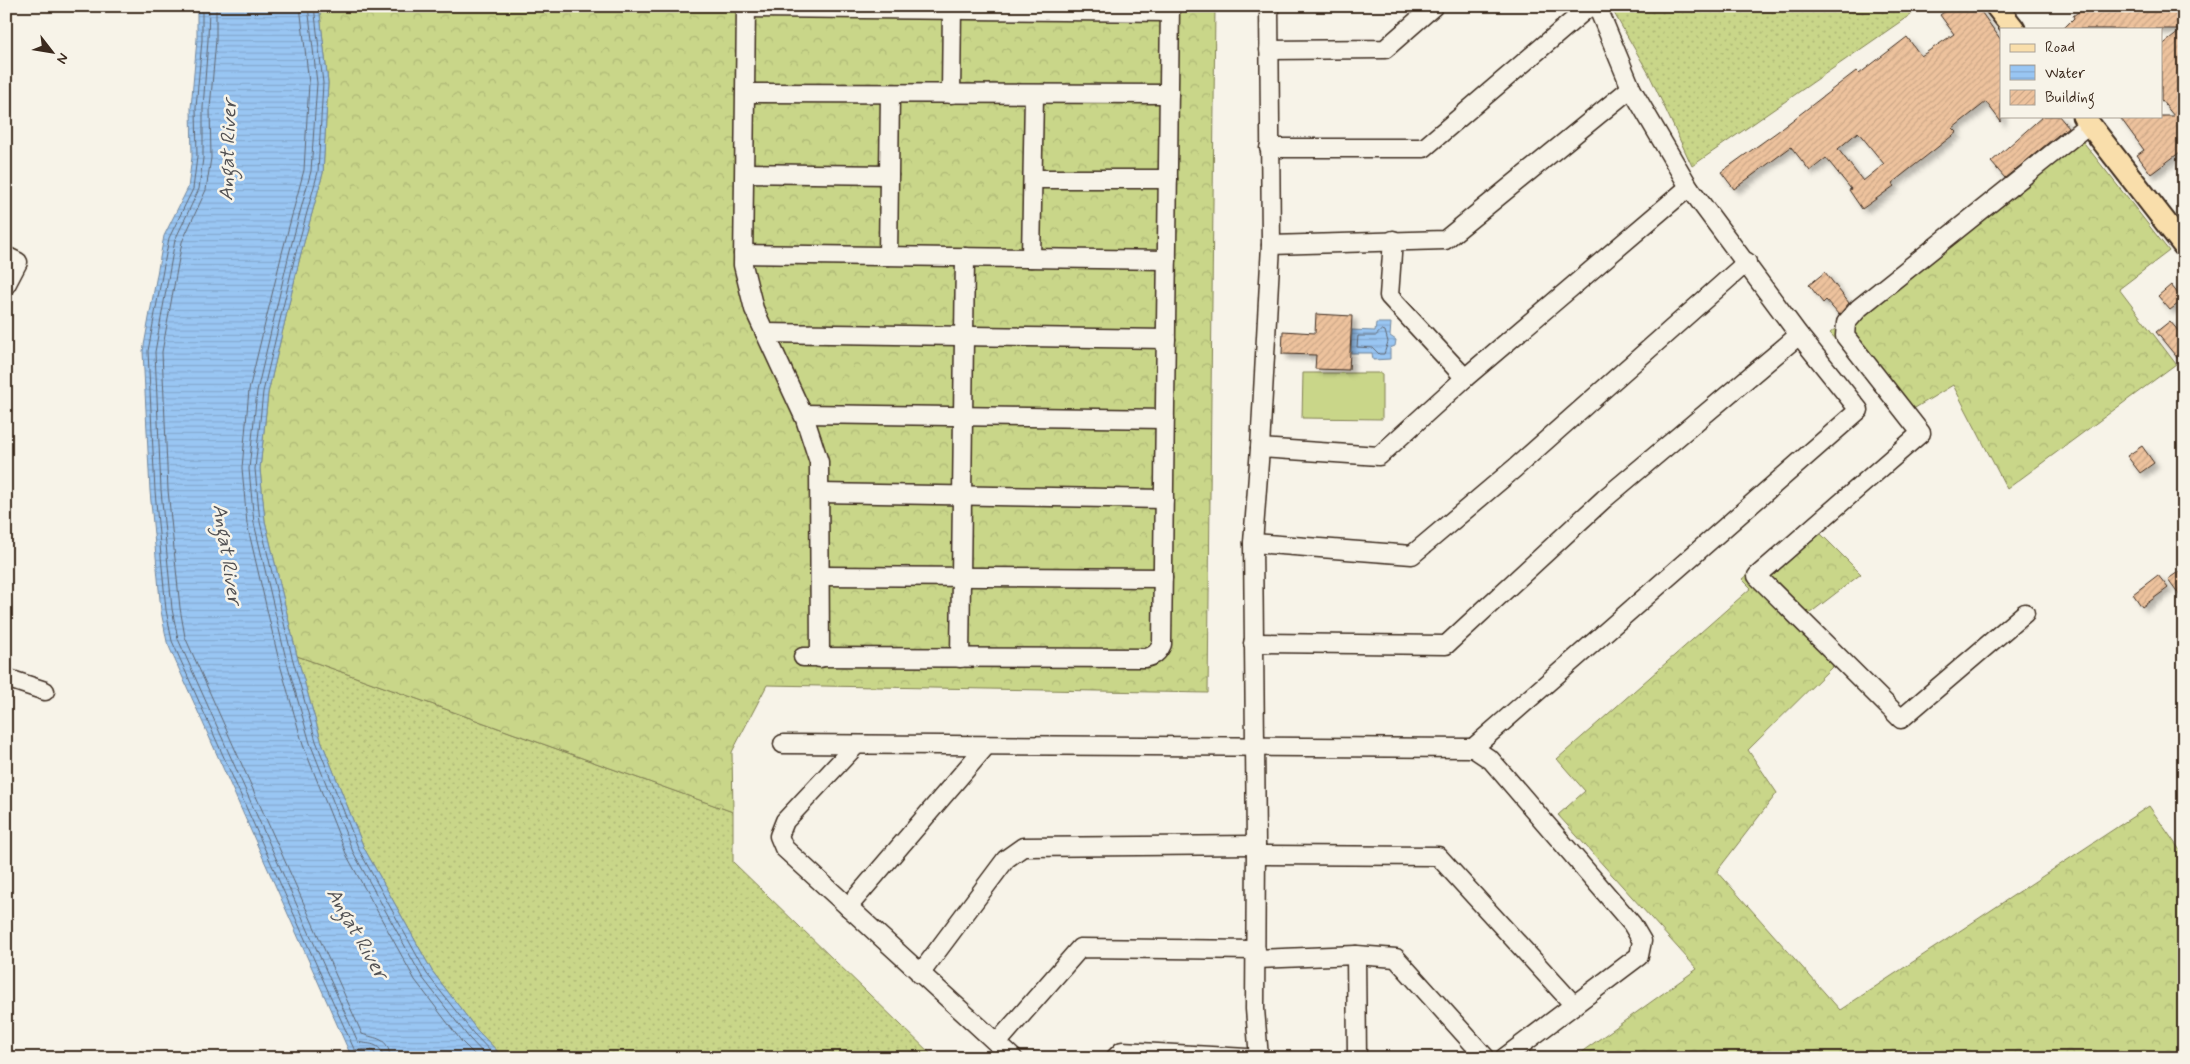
<svg xmlns="http://www.w3.org/2000/svg" width="2190" height="1064" font-family="Mynerve,sans-serif">
<style>
.grass{fill:url(#grass-dots);stroke:#828054}
.forest{fill:url(#forest-crowns);stroke:#828054}
.pitch{fill:#c9d689;stroke:#828054}
.water{fill:url(#water-rules);stroke:#73889e}
.lines{fill:none;stroke-linecap:round;stroke-linejoin:round}
.shore{stroke:#616873;stroke-width:1}
.building{fill:url(#building-hatch);stroke:#3b2a1e;fill-rule:evenodd;filter:url(#shadow)}
.minor-casing{stroke:#3b2a1e;stroke-width:21}
.major-casing{stroke:#3b2a1e;stroke-width:25}
.minor{stroke:#f7f3e8;stroke-width:18}
.major{stroke:#f9deab;stroke-width:21}
.labels{text-anchor:middle;stroke-width:5;stroke-linejoin:round;paint-order:stroke}
.water-label{font-size:20px;font-style:italic;fill:#525153;stroke:#f7f3e8}
</style>
<defs>
<pattern id="grass-dots" width="8" height="8" patternUnits="userSpaceOnUse" patternTransform="scale(1.25)"><rect width="8" height="8" fill="#c9d689"/><path d="M2 2h.1M6 6h.1" fill="none" stroke="#aeb876" stroke-width="1.8" stroke-linecap="round"/></pattern>
<pattern id="forest-crowns" width="20" height="18" patternUnits="userSpaceOnUse" patternTransform="scale(1.25)"><rect width="20" height="18" fill="#c9d689"/><path d="M2 6a3 3 0 1 1 6 0M12 15a3 3 0 1 1 6 0" fill="none" stroke="#aeb876"/></pattern>
<pattern id="water-rules" width="6" height="5" patternUnits="userSpaceOnUse" patternTransform="scale(1.25)"><rect width="6" height="5" fill="#99c6f3"/><path d="M0 2.5h6" fill="none" stroke="#85aad0"/></pattern>
<pattern id="building-hatch" width="6" height="6" patternUnits="userSpaceOnUse" patternTransform="scale(1.25)"><rect width="6" height="6" fill="#edc29d"/><path d="M-1 1l2-2M0 6l6-6M5 7l2-2" fill="none" stroke="#cca787"/></pattern>
<filter id="shadow"><feDropShadow dx="4.5" dy="4.5" stdDeviation="2.5" flood-color="#0004"/></filter>
</defs>
<rect width="100%" height="100%" fill="#f7f3e8"/>
<filter id="ink" filterUnits="userSpaceOnUse"><feTurbulence type="fractalNoise" baseFrequency=".02" numOctaves="2"/><feDisplacementMap in="SourceGraphic" scale="10" xChannelSelector="R" yChannelSelector="G"/><feConvolveMatrix kernelMatrix="1 2 1 2 8 2 1 2 1" color-interpolation-filters="sRGB"/></filter>
<g filter="url(#ink)">
<!-- grass -->
<g class="grass">
<polygon points="1610,6 1923,6 1692,166 1649,74"/>
<polygon points="297,656 733,812 733,862 935,1058 504,1058 477,1030 432,971 364,848 321,740"/>
</g>
<!-- forest -->
<g class="forest">
<polygon points="319,6 1215,6 1208,693 767,685 732,752 733,812 297,656 265,521 260,469 268,393 300,257 323,173 328,83"/>
<polygon points="2077,134 2169,251 2119,289 2176,364 2007,489 1953,385 1905,414 1830,333"/>
<polygon points="1809,522 1861,574 1801,620 1837,662 1748,750 1777,793 1717,871 1840,1010 2149,806 2184,856 2184,1058 1573,1058 1697,969 1558,815 1585,791 1557,759 1751,588 1742,579"/>
</g>
<!-- pitch -->
<polygon class="pitch" points="1303,373 1382,373 1382,419 1302,418"/>
<!-- water -->
<g class="water">
<polygon points="197,6 319,6 328,83 323,173 300,257 268,393 260,469 265,521 297,656 321,740 364,848 432,971 477,1030 504,1058 374,1058 368,1053 352,1058 167,642 161,611 150,491 143,351 164,236 188,188 192,157 191,108 197,39"/>
<polygon points="1376,323 1391,323 1390,336 1396,340 1395,346 1390,348 1390,359 1373,360 1372,353 1351,353 1352,330 1375,331"/>
</g>
<g class="lines">
<!-- shore -->
<g class="shore">
<path d="M202,6V40L196,108L197,157L193,189L169,238L148,351L155,491L166,610L172,641L354,1049C362,1052 375,1044 376,1058"/>
<path d="M209,6L208,40L203,108V158L199,189L175,240L155,352L161,490L172,609L178,639L358,1042C368,1045 381,1041 383,1058"/>
<path d="M216,6V40L210,108L211,158L206,190L182,242L162,352L168,490L180,608L185,637L362,1034C376,1039 389,1037 390,1058"/>
<polyline points="300,6 309,83 304,170 282,253 249,390 242,468 247,524 279,661 303,745 347,856 415,980 462,1042 478,1058"/>
<polyline points="308,6 317,83 311,171 289,254 257,391 249,469 254,523 286,659 310,743 353,852 422,977 469,1038 488,1058"/>
<polyline points="314,6 323,83 318,172 295,256 263,392 255,469 260,522 292,657 316,741 359,850 427,974 473,1033 497,1058"/>
<polygon points="1382,330 1385,331 1388,342 1384,354 1379,354 1373,348 1357,347 1358,336 1375,336"/>
</g>
</g>
<!-- building -->
<g class="building">
<path d="M1952,6H1977L2001,40V122L1986,102L1953,128L1957,132L1892,183L1894,186L1862,209L1849,190L1851,189L1826,158L1810,171L1791,147L1734,189L1721,172L1777,132L1856,71L1859,74L1907,37L1921,56L1954,34L1940,15ZM1858,132L1884,164L1863,181L1838,149Z"/>
<polygon points="2086,6 2101,6 2106,12 2113,6 2184,6 2184,149 2151,174 2137,155 2144,150 2119,116 2174,116 2161,100 2161,46 2183,29 2063,29 2074,18 2073,16"/>
<polygon points="2043,116 2059,116 2068,127 2005,178 1991,162"/>
<polygon points="1825,272 1849,303 1839,315 1826,300 1823,303 1809,285"/>
<polygon points="2171,285 2183,300 2170,310 2158,296"/>
<polygon points="1316,314 1352,316 1349,370 1315,369 1316,355 1282,354 1283,331 1315,333"/>
<polygon points="2170,321 2184,338 2184,366 2156,332"/>
<polygon points="2142,446 2154,463 2140,473 2127,456"/>
<polygon points="2184,568 2184,601 2168,579"/>
<polygon points="2158,575 2168,588 2142,607 2133,594"/>
</g>
<g class="lines">
<defs>
<g id="minor">
<polyline points="746,6 743,265 754,309 805,419 819,462 820,658"/>
<polyline points="746,8 1170,12"/>
<polyline points="1269,50 1385,49 1434,6"/>
<polyline points="746,93 1169,94"/>
<polyline points="951,94 952,6"/>
<polyline points="1269,148 1424,148 1590,6"/>
<polyline points="745,173 889,175"/>
<polyline points="1034,179 1168,179"/>
<polyline points="1393,240 1389,296 1465,378"/>
<polyline points="1271,245 1445,240 1631,88"/>
<polyline points="743,254 1167,260"/>
<polyline points="6,256 18,262 6,285"/>
<polyline points="888,256 890,94"/>
<polyline points="1031,258 1034,95"/>
<polyline points="765,333 1166,339"/>
<polyline points="803,414 1165,419"/>
<polyline points="1260,448 1379,456 1465,378 1689,187"/>
<polyline points="820,493 1164,499"/>
<polyline points="1253,543 1412,555 1515,468 1747,262"/>
<polyline points="820,576 1163,578"/>
<polyline points="2025,613 1901,719 1757,576 1921,433 1845,336 1846,323 1859,308 2089,124"/>
<polyline points="1253,643 1446,645 1604,499 1799,335"/>
<path d="M803,657L1145,658C1154,656 1158,653 1162,644L1170,6"/>
<polyline points="960,658 965,257"/>
<polyline points="6,678 45,691"/>
<polyline points="783,744 1473,748 1491,760 1632,924 1642,941 1639,956 1504,1058"/>
<polyline points="856,745 785,821 779,836 784,848 1013,1058"/>
<polyline points="1473,748 1859,410 1799,335 1689,187 1631,88 1597,6"/>
<polyline points="1256,855 1438,856 1574,1005"/>
<polyline points="848,907 986,746"/>
<polyline points="1356,955 1357,1058"/>
<polyline points="1256,959 1356,955 1396,958 1486,1058"/>
<polyline points="920,974 1006,859 1023,847 1256,845"/>
<polyline points="997,1043 1080,948 1256,950"/>
<polyline points="1115,1058 1122,1051 1247,1058"/>
<polyline points="1259,1058 1255,1009 1256,845 1253,543 1260,448 1271,245 1269,6"/>
</g>
<g id="major">
<polyline points="1996,6 2014,29"/>
<polyline points="2083,116 2184,246"/>
</g>
</defs>
<!-- minor casing -->
<use href="#minor" class="minor-casing"/>
<!-- major casing -->
<use href="#major" class="major-casing"/>
<!-- minor -->
<use href="#minor" class="minor"/>
<!-- major -->
<use href="#major" class="major"/>
</g>
</g>
<g class="labels">
<!-- water labels -->
<g class="water-label">
<text transform="translate(227 150) rotate(-88)" y="7">Angat River</text>
<text transform="translate(228 554) rotate(81)" y="7">Angat River</text>
<text transform="translate(358 933) rotate(60)" y="7">Angat River</text>
</g>
</g>
<!-- margin -->
<rect width="2190" height="1064" fill="none" stroke="#f7f3e8" stroke-width="25"/>
<rect x="12" y="12" width="2165" height="1039" fill="none" stroke="#3b2a1e" stroke-width="2" filter="url(#ink)"/>
<!-- legend -->
<rect x="2000" y="28" width="162" height="90" fill="#f7f3e8" stroke="#aca397"/>
<rect x="2010" y="44" width="25" height="8" fill="#f9deab" stroke="#aca397"/>
<text x="2045" y="52" font-size="15" fill="#3b2a1e">Road</text>
<rect x="2010" y="65" width="25" height="15" fill="url(#water-rules)" stroke="#aca397"/>
<text x="2045" y="78" font-size="15" fill="#3b2a1e">Water</text>
<rect x="2010" y="90" width="25" height="15" fill="url(#building-hatch)" stroke="#aca397"/>
<text x="2045" y="102" font-size="15" fill="#3b2a1e">Building</text>
<!-- north arrow -->
<g transform="translate(52 52) rotate(121)" stroke="#f7f3e8" stroke-width="4" paint-order="stroke">
<path d="M0-4L9 19L0 12L-9 19Z" fill="#3b2a1e"/>
<text y="-8" font-size="14" font-weight="bold" text-anchor="middle" fill="#3b2a1e">N</text>
</g>
</svg>
